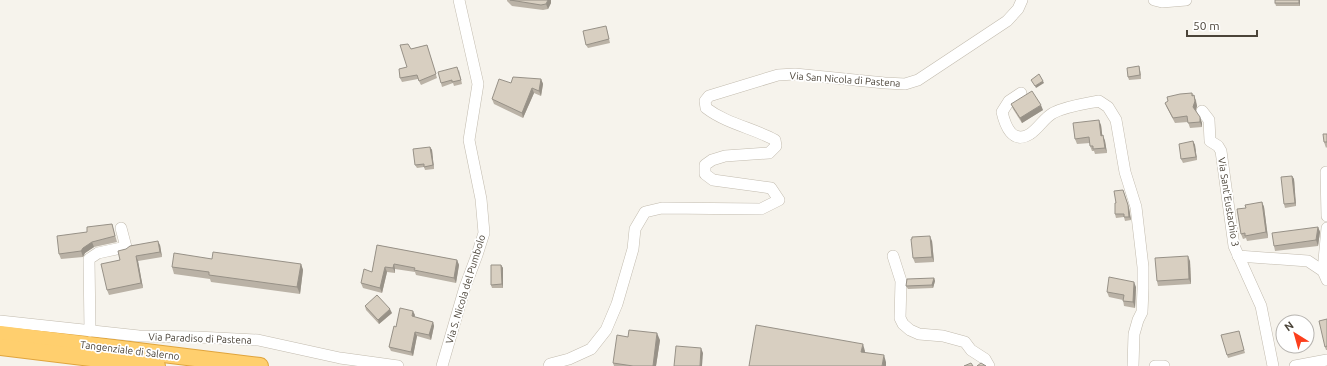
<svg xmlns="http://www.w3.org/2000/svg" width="1327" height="366" font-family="Ubuntu,sans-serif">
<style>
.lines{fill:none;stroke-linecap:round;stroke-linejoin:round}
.minor-casing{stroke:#c2bbae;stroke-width:12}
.highway-casing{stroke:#e0a43c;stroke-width:18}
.minor{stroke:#fff;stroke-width:11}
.highway{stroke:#ffcf6e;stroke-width:16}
.wall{fill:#bab2a6}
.shaded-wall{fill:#979187}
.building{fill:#d8cfc1;stroke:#979187}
.labels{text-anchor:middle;stroke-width:3.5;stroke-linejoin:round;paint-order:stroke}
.street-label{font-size:10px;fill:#4b4439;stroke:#fff}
</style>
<rect width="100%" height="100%" fill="#f6f3ec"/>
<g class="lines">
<defs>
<g id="minor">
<polyline points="1154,0 1162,2 1186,0"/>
<path d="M1021,93L1009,101L1002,112C1005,125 1012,145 1030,134C1039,128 1044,118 1053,113C1067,106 1084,104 1099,101L1108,107L1116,120L1125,172L1136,207L1143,267V289L1142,312L1138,320L1134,334L1133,366"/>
<polyline points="1202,111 1209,120 1210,141 1218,146 1221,151 1234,246 1261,306 1273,366"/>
<polyline points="1326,172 1327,216"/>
<polyline points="893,256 901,281 900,318 903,324 910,330 919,334 943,336 965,342 971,350 985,359 989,366"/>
<polyline points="1238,256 1308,261 1323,271 1327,280"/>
<polyline points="1323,271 1327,228"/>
<polyline points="0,321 139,336 197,337 258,340 340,358 398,366"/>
<polyline points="90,331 89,259 98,253 126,247 121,228"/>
<polyline points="442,366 465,287 477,255 484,233 481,199 469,140 478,84 459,0"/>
<path d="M549,366L550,364L569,359L591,349L606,330L617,304L633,249L635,229L645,212L662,208L761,209L779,200L771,188L713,180L705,174V165L712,160L725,156L769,153L776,146L775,140C753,128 727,124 706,108L705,101L709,96L778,75L795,74L885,83L905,84L918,80L1007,21L1018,9L1022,0"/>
<polyline points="1155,366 1164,366"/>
<polyline points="1295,366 1327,360"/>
</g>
<g id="highway">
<polyline points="0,334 260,366"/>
<polyline points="0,347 157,366"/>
</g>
</defs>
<!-- minor casing -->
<use href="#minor" class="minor-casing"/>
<!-- highway casing -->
<use href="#highway" class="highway-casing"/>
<!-- minor -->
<use href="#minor" class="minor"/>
<!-- highway -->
<use href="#highway" class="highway"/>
</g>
<!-- wall -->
<g class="wall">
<polygon points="507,0 551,0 551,3 548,9 543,10 512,6 507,1"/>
<polygon points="1300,0 1300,6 1276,6 1275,3"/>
<polygon points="607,30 610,43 588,48 586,45"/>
<polygon points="427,45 437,78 421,85 418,79 402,82 400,78 407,67 411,49"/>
<polygon points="1139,66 1140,70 1141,79 1129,80 1128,77"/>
<polygon points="459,70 462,84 454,86 453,83 442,87 441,83"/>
<polygon points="541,79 543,84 541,96 534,93 523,118 494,104 492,99 511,83"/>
<polygon points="1192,93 1196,100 1197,106 1196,111 1202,123 1202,127 1190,128 1188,122 1175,123 1167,108 1165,103"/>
<polygon points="1011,104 1043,110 1022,123 1013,109"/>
<polygon points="1101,125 1102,135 1105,141 1107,153 1095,154 1094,151 1092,151 1090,146 1090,143 1077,144 1075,139"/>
<polygon points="1327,134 1327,147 1326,148 1324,142"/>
<polygon points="1193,141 1195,145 1197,160 1183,163 1181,159"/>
<polygon points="430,147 432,150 434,169 425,170 424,167 417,168 415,165"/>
<polygon points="1292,176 1294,179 1296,206 1285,208 1284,204"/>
<polygon points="1262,202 1264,207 1268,238 1247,241 1246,238 1243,239 1241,234 1246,208"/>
<polygon points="1129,208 1131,220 1125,221 1124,217 1116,218 1115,214"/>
<polygon points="112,224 117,242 94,247 85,253 83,257 61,259 59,254 87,232"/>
<polygon points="1318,227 1320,232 1318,246 1275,251 1274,246"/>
<polygon points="932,241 934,262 915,263 913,258"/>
<polygon points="160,245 162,257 138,261 143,288 109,295 107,290 120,260"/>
<polygon points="377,245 457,260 459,265 456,283 416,275 415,272 395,269 395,273 387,272 382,293 363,288 361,283 372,272"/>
<polygon points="212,259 301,264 303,270 300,294 211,282 210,279 174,274 172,267"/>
<polygon points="1190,261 1191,284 1158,286 1157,281"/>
<polygon points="501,265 503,268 503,288 492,288 491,285"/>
<polygon points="934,278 935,281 933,288 908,289 906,286"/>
<polygon points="1136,287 1135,308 1124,306 1123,300 1109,297 1107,292"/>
<polygon points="365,306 392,313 379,324 366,310"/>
<polygon points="415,315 414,317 433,322 434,326 431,340 417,336 413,356 391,351 389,347 396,327"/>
<polygon points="1327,319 1327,350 1326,350 1325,347"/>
<polygon points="1239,331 1245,353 1228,358 1227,355"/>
<polygon points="660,340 656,366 614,366 613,363"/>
</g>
<!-- shaded-wall -->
<g class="shaded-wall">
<polygon points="548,0 551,0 551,3 548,9 546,4"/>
<polygon points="1299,0 1300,0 1300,6 1299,3"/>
<polygon points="1139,66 1140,70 1141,79 1140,75"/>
<polygon points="541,79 543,84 541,96 539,91"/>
<polygon points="1043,81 1044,83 1036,88 1035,86"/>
<polygon points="532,88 534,93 523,118 522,113"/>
<polygon points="1194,95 1197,106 1195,112 1193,107"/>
<polygon points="1041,105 1043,110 1022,123 1020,118"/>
<polygon points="1200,117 1202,123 1202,127 1200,122"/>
<polygon points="1099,120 1101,125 1103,141 1101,136"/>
<polygon points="1103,135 1105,141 1107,153 1105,148"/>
<polygon points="1193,141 1195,145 1197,160 1196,157"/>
<polygon points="430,147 432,150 434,169 433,165"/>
<polygon points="1292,176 1294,179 1296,206 1295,203"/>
<polygon points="1123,190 1129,208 1131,220 1129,217"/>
<polygon points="1262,202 1264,207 1268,238 1266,232"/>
<polygon points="1318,227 1320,232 1318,246 1316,240"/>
<polygon points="930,236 932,241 934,262 932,257"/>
<polygon points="158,241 160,245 162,257 160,252"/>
<polygon points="92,242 94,247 85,253 83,257 81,251 83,248"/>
<polygon points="136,256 138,261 143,288 141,283"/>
<polygon points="1188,256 1190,261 1191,284 1189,279"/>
<polygon points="457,260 459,265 456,283 454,278"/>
<polygon points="301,264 303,270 300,294 297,287"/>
<polygon points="394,264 395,269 395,273 393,268"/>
<polygon points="501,265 503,268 503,288 502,284"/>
<polygon points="385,267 387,272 382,293 380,288"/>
<polygon points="934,278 935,281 933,288 932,285"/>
<polygon points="1134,282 1136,287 1135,308 1133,302"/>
<polygon points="390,309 392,313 379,324 378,320"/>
<polygon points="413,311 415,315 413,321 412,316"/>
<polygon points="433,322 434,326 431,340 429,335"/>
<polygon points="415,332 417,336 413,356 411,352"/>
<polygon points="657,333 660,340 656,366 653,366"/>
<polygon points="863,344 865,351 864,359 861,352"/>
<polygon points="701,348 703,353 702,366 700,366"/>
<polygon points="884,355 886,362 886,366 882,366"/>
</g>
<!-- building -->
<g class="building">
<polygon points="510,0 548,0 546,4 541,5"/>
<rect x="1275" y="0" width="24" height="3"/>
<polygon points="606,26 609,39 586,45 583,31"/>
<polygon points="408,44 411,49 427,45 436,74 419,81 417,75 400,78 399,69 407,67 400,45"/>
<polygon points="1139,66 1140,75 1128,77 1127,68"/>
<polygon points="457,67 461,80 452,82 452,80 441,83 438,72"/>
<polygon points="1039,74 1043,81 1035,86 1031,80"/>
<polygon points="513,77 541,79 539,91 532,88 522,113 492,99 499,79 511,83"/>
<polygon points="1032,91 1041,105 1020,118 1011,104"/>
<polygon points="1192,93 1192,96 1194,95 1195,101 1193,107 1200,117 1200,122 1188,123 1187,116 1173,118 1165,103 1168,101 1167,97 1180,94"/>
<polygon points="1099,120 1101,136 1103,135 1105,148 1093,149 1093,146 1090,146 1089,137 1075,139 1073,123"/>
<polygon points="1323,134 1327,134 1327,142 1324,142"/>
<polygon points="1193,141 1196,157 1181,159 1179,144"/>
<polygon points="430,147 433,165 424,167 424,164 415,165 413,149"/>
<polygon points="1292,176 1295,203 1284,204 1281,177"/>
<polygon points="1123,190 1128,205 1129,217 1124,217 1124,214 1115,214 1115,203 1116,203 1114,191"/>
<polygon points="1262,202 1266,232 1245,236 1245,233 1241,234 1237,209 1246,208 1245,205"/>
<polygon points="112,224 115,236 92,242 83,248 81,251 59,254 57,236 87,232 87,227"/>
<polygon points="1318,227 1316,240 1274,246 1272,233"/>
<polygon points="930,236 932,257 913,258 911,239 912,239 912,237"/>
<polygon points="158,241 160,252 136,256 141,283 107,290 101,264 120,260 118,251 126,249 130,246"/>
<polygon points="377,245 457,260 454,278 414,270 415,268 394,264 393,268 385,267 380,288 361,283 364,269 372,272"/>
<polygon points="213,252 301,264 297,287 209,275 209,272 172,267 174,253 212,259"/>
<polygon points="1188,256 1189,279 1157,281 1155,258"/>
<polygon points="491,265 501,265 502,284 491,285"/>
<polygon points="1109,277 1134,282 1133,302 1123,301 1124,295 1107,292"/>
<polygon points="934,278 932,285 906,286 907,279"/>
<polygon points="377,295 390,309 378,320 365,306"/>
<polygon points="400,308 413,311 412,316 433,322 429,335 415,332 411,352 389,347 394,326 396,327"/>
<polygon points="1327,319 1327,346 1325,347 1319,321"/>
<polygon points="756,325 863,344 861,352 884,355 882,366 749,366"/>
<polygon points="629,330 657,333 653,366 633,366 613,363 617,335 628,337"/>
<polygon points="1239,331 1244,350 1227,355 1221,335"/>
<polygon points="676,346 701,348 700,366 674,366"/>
<polygon points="971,363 973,366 964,366"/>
<polygon points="981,363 986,366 977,366"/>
</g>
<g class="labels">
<!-- street labels -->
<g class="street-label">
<text transform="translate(845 79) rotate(4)" y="4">Via San Nicola di Pastena</text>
<text transform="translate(1229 202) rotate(81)" y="4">Via Sant'Eustachio 3</text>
<text transform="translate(465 289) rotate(-73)" y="4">Via S. Nicola del Pumbolo</text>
<text transform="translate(200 338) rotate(2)" y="4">Via Paradiso di Pastena</text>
<text transform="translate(130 350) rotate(7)" y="4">Tangenziale di Salerno</text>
</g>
</g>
<!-- north arrow -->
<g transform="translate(1295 334) rotate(323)"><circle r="19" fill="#ffffff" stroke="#b7b4b0"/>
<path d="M0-3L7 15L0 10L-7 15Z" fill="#fc3f1d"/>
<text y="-6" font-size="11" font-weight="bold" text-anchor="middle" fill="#4b4439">N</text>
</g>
<!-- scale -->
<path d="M1187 30v6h70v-6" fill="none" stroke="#4b4439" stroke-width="2"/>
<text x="1193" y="30" font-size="12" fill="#4b4439" stroke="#ffffff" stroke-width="3" paint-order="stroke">50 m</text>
</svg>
